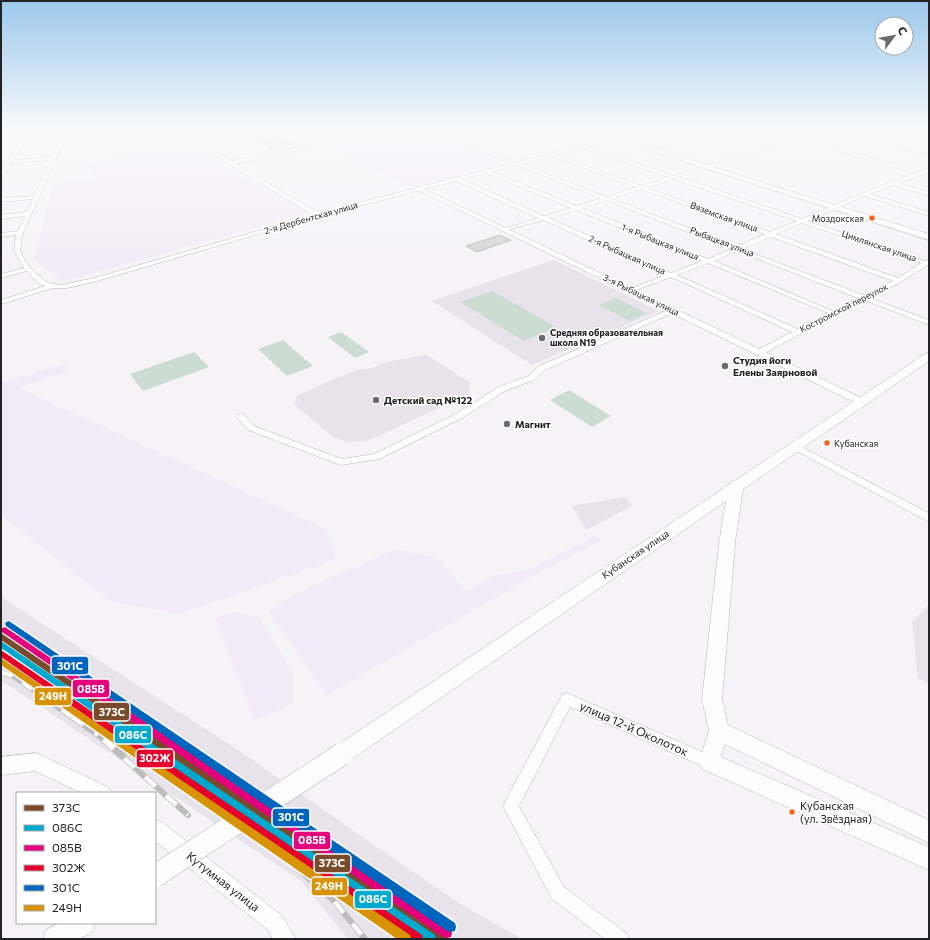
<svg xmlns="http://www.w3.org/2000/svg" width="930" height="940" font-family="Commissioner,sans-serif">
<style>
.built{fill:#e8e3eb}
.industrial{fill:#f2ebf7}
.green{fill:#cddcd3}
.building{fill:#d8d7d7;stroke:#bcbabb}
.lines{fill:none;stroke-linecap:round;stroke-linejoin:round}
.minor-casing{stroke:#b6b5b7;stroke-width:1}
.tertiary-casing{stroke:#b6b5b7;stroke-width:1}
.secondary-casing{stroke:#b6b5b7;stroke-width:1}
.minor{fill:#fefdfe;fill-rule:evenodd}
.tertiary{fill:#fefdfe;fill-rule:evenodd}
.secondary{fill:#fefdfe;fill-rule:evenodd}
.rail-far1-casing{stroke:#bebdbe;stroke-width:5.5}
.rail-casing{stroke:#bebdbe;stroke-width:6}
.rail-far1{stroke:#fff;stroke-width:4;stroke-dasharray:12;stroke-linecap:butt}
.rail{stroke:#fff;stroke-width:4.5;stroke-dasharray:14;stroke-linecap:butt}
.secondary-bridge-casing{stroke:#b6b5b7;stroke-width:23;stroke-linecap:butt}
.secondary-bridge{stroke:#fefdfe;stroke-width:22}
.rail-1-casing{stroke:#fff;stroke-width:3}
.rail-2-casing{stroke:#fff;stroke-width:3}
.rail-3-casing{stroke:#fff;stroke-width:3}
.rail-4-casing{stroke:#fff;stroke-width:3}
.rail-5-casing{stroke:#fff;stroke-width:3}
.rail-6-casing{stroke:#fff;stroke-width:3}
.rail-1{fill:#7a4b2a;fill-rule:evenodd}
.rail-2{fill:#00a9ce;fill-rule:evenodd}
.rail-3{fill:#e5007d;fill-rule:evenodd}
.rail-4{fill:#e4002b;fill-rule:evenodd}
.rail-5{fill:#0065bd;fill-rule:evenodd}
.rail-6{fill:#d79205;fill-rule:evenodd}
.bus-dot{fill:#f26522;stroke:#fff;stroke-width:1.5}
.poi-dot{fill:#6c6a6d;stroke:#fff;stroke-width:1.5}
.labels{text-anchor:middle;stroke-width:3;stroke-linejoin:round;paint-order:stroke}
.far-street-label{font-size:9px;fill:#222123;stroke:#fff}
.bus-label{font-size:9px;fill:#222123;stroke:#fff;text-anchor:end}
.far-poi-label{font-size:9px;font-weight:bold;fill:#222123;stroke:#fff;text-anchor:start}
.poi-label{font-size:10px;font-weight:bold;fill:#222123;stroke:#fff;text-anchor:start}
.street-label{font-size:10px;fill:#222123;stroke:#fff}
.near-bus-label{font-size:11px;fill:#222123;stroke:#fff;text-anchor:start}
.near-street-label{font-size:12px;fill:#222123;stroke:#fff}
.line-badge{stroke:#fff;stroke-width:1.5}
.badge-label{font-size:11px;text-anchor:middle;font-weight:bold;fill:#fff}
</style>
<rect width="100%" height="100%" fill="#f5f3f6"/>
<!-- built -->
<g class="built">
<polygon points="554,260 659,311 532,365 432,301"/>
<polygon points="427,355 470,383 470,394 367,441 348,442 333,437 294,404 296,396 334,379 360,369 365,370 391,361"/>
<polygon points="625,497 632,506 586,530 572,506"/>
<polygon points="1,595 10,603 238,750 378,848 462,905 522,939 348,939 301,881 1,680"/>
<polygon points="929,605 929,684 918,678 912,622"/>
</g>
<!-- industrial -->
<g class="industrial">
<polygon points="393,131 429,131 509,163 410,188 323,145"/>
<polygon points="187,145 309,213 63,281 34,260 53,185 97,179 85,163"/>
<polygon points="67,363 68,371 19,388 326,529 337,559 179,614 110,601 1,515 1,383"/>
<polygon points="596,535 602,540 540,572 327,695 268,611 300,591 396,549 437,558 467,591 496,575 528,570"/>
<polygon points="235,612 259,617 293,673 293,705 254,719 215,618"/>
</g>
<!-- green -->
<g class="green">
<polygon points="493,291 556,327 524,341 460,302"/>
<polygon points="615,298 647,313 630,321 599,305"/>
<polygon points="341,332 369,352 355,358 328,337"/>
<polygon points="283,340 313,366 287,376 258,349"/>
<polygon points="194,352 209,367 143,391 130,374"/>
<polygon points="569,390 611,416 592,427 550,400"/>
</g>
<!-- building -->
<g class="building">
<polygon points="268,131 294,144 272,149 247,135"/>
<polygon points="500,235 511,240 477,252 466,246"/>
</g>
<g class="lines">
<defs>
<g id="minor">
<path d="M21,131H31L14,160L52,157L64,131H68L64,140L120,131H128L63,143L23,233L20,251L28,265L38,275L48,283L61,285L94,278L313,215L229,164L192,144L173,131H178L232,161L378,131H385L383,132L235,164L319,213L638,131H644L587,147L674,176L792,139L763,131H769L826,145L866,131H871L852,138L893,144L929,154V156L893,146L846,140L831,146L920,172L929,168V172L899,183L929,192V196L894,185L870,194L929,212V216L865,196L807,221L925,261L929,259V264L901,282L870,298L929,320V325L864,300L761,355H755V351L792,332L671,277L634,291H630V289L665,275L543,220L504,231V229L538,218L456,181L320,216L97,281L67,288H53L1,304V300L45,286L38,283L27,271L1,278V274L24,268L14,251L16,235L1,237V233L18,231L25,216L1,219V215L26,212L33,199L1,202V198L34,196L51,160L12,163L3,178L1,179V173L7,163L2,162L9,160L26,133L1,136V134ZM793,141H801L824,147L915,173L863,193L802,219L679,177ZM582,148L668,177L641,186L556,155ZM551,156L636,187L607,197L521,164ZM516,165L601,198L577,206L492,172ZM486,173L571,208L544,216L461,179ZM673,179L797,221L770,232L647,188ZM641,189L765,234L737,246L612,199ZM606,200L731,249L708,259L582,208ZM576,210L702,261L671,273L549,218ZM802,223L921,263L898,278L776,234ZM771,237L893,281L863,295L742,249ZM737,251L858,298L833,311L714,261ZM708,263L828,313L798,329L677,275Z"/>
<polygon points="716,131 729,132 727,133 720,132 680,145 680,147 658,152 656,151"/>
<polygon points="907,131 913,131 929,135 929,137"/>
<polygon points="670,309 673,309 677,311 545,370 534,380 505,391 462,418 379,459 341,465 338,464 248,430 236,416 241,413 244,414 254,426 342,459 374,454 456,414 499,387 528,376 539,366"/>
<polygon points="796,444 929,513 929,522 793,449 791,447 793,445"/>
<polygon points="567,693 714,757 716,762 714,767 709,769 570,707 519,806 564,887 626,933 629,939 605,939 552,899 503,806 562,695"/>
</g>
<g id="tertiary">
<polygon points="432,131 438,131 518,163 513,164"/>
<polygon points="418,188 422,188 866,400 867,402 862,405 858,404 418,190"/>
<polygon points="36,753 108,787 111,793 82,793 35,771 1,775 1,757"/>
<polygon points="155,819 162,822 282,916 296,939 273,939 268,930 155,841"/>
</g>
<g id="secondary">
<polygon points="589,131 597,131 929,234 929,240"/>
<polygon points="824,131 832,131 803,141 798,140"/>
<polygon points="929,353 929,361 743,489 735,543 722,699 728,725 929,820 929,843 725,744 721,757 929,847 929,870 702,769 699,762 709,731 702,699 719,543 726,501 349,761 342,764 335,761 332,754 335,747 925,354"/>
<polygon points="59,923 95,923 92,932 79,939 43,939 46,930"/>
</g>
</defs>
<!-- minor casing -->
<use href="#minor" class="minor-casing"/>
<!-- tertiary casing -->
<use href="#tertiary" class="tertiary-casing"/>
<!-- secondary casing -->
<use href="#secondary" class="secondary-casing"/>
<!-- minor -->
<use href="#minor" class="minor"/>
<!-- tertiary -->
<use href="#tertiary" class="tertiary"/>
<!-- secondary -->
<use href="#secondary" class="secondary"/>
<defs>
<g id="rail-far1">
<polyline points="1,651 90,718"/>
<polyline points="1,672 15,677 73,718"/>
</g>
<g id="rail">
<polyline points="72,717 98,735"/>
<polyline points="88,717 192,791"/>
<polyline points="140,760 98,735 188,815"/>
<polyline points="272,846 334,901 365,939"/>
</g>
</defs>
<!-- rail-far1 casing -->
<use href="#rail-far1" class="rail-far1-casing"/>
<!-- rail casing -->
<use href="#rail" class="rail-casing"/>
<!-- rail-far1 -->
<use href="#rail-far1" class="rail-far1"/>
<!-- rail -->
<use href="#rail" class="rail"/>
<defs>
<polyline id="secondary-bridge" points="155,876 342,754"/>
</defs>
<!-- secondary-bridge casing -->
<use href="#secondary-bridge" class="secondary-bridge-casing"/>
<!-- secondary-bridge -->
<use href="#secondary-bridge" class="secondary-bridge"/>
<defs>
<polygon id="rail-1" points="1,633 447,935 448,939 434,939 1,640"/>
<polygon id="rail-2" points="1,641 435,935 436,939 422,939 1,648"/>
<polygon id="rail-3" points="5,627 451,929 452,933 451,937 447,938 443,937 2,632 1,630 2,628"/>
<polygon id="rail-4" points="1,650 422,935 423,939 409,939 1,657"/>
<polygon id="rail-5" points="9,621 455,923 456,927 455,931 451,932 447,931 6,626 5,624 6,622"/>
<polygon id="rail-6" points="1,658 410,935 411,939 397,939 1,665"/>
</defs>
<!-- rail-1 casing -->
<use href="#rail-1" class="rail-1-casing"/>
<!-- rail-2 casing -->
<use href="#rail-2" class="rail-2-casing"/>
<!-- rail-3 casing -->
<use href="#rail-3" class="rail-3-casing"/>
<!-- rail-4 casing -->
<use href="#rail-4" class="rail-4-casing"/>
<!-- rail-5 casing -->
<use href="#rail-5" class="rail-5-casing"/>
<!-- rail-6 casing -->
<use href="#rail-6" class="rail-6-casing"/>
<!-- rail-1 -->
<use href="#rail-1" class="rail-1"/>
<!-- rail-2 -->
<use href="#rail-2" class="rail-2"/>
<!-- rail-3 -->
<use href="#rail-3" class="rail-3"/>
<!-- rail-4 -->
<use href="#rail-4" class="rail-4"/>
<!-- rail-5 -->
<use href="#rail-5" class="rail-5"/>
<!-- rail-6 -->
<use href="#rail-6" class="rail-6"/>
</g>
<!-- sky -->
<linearGradient id="sky" x2="0" y2="1"><stop stop-color="#9bc8ec"/><stop offset="0.5" stop-color="#fafafb"/><stop offset="1" stop-color="#fafafb" stop-opacity="0"/></linearGradient>
<rect width="930" height="262" fill="url(#sky)"/>
<!-- markers -->
<g class="bus-dot">
<circle cx="872" cy="218" r="3.5"/>
<circle cx="827" cy="443" r="3.5"/>
<circle cx="792" cy="812" r="3.5"/>
</g>
<g class="poi-dot">
<circle cx="542" cy="338" r="4"/>
<circle cx="725" cy="366" r="4"/>
<circle cx="376" cy="400" r="4"/>
<circle cx="507" cy="424" r="4"/>
</g>
<g class="labels">
<!-- far-street labels -->
<g class="far-street-label">
<text transform="translate(724 217) rotate(20)" y="3">Вяземская улица</text>
<text transform="translate(311 218) rotate(-16)" y="3">2-я Дербентская улица</text>
<text transform="translate(660 242) rotate(22)" y="3">1-я Рыбацкая улица</text>
<text transform="translate(722 242) rotate(21)" y="3">Рыбацкая улица</text>
<text transform="translate(879 246) rotate(19)" y="3">Цимлянская улица</text>
<text transform="translate(627 255) rotate(24)" y="3">2-я Рыбацкая улица</text>
<text transform="translate(641 295) rotate(26)" y="3">3-я Рыбацкая улица</text>
<text transform="translate(844 308) rotate(-27)" y="3">Костромской переулок</text>
</g>
<!-- bus labels -->
<g class="bus-label">
<text x="864" y="222">Моздокская</text>
<text x="834" y="447" text-anchor="start">Кубанская</text>
</g>
<!-- far-poi labels -->
<g class="far-poi-label">
<text x="550" y="336">Средняя образовательная<tspan x="550" dy="10">школа N19</tspan></text>
</g>
<!-- poi labels -->
<g class="poi-label">
<text x="733" y="364">Студия йоги<tspan x="733" dy="12">Елены Заярновой</tspan></text>
<text x="384" y="404">Детский сад №122</text>
<text x="515" y="428">Магнит</text>
</g>
<!-- street labels -->
<g class="street-label">
<text transform="translate(635 554) rotate(-34)" y="4">Кубанская улица</text>
</g>
<!-- near-bus labels -->
<g class="near-bus-label">
<text x="800" y="810">Кубанская<tspan x="800" dy="13">(ул. Звёздная)</tspan></text>
</g>
<!-- near-street labels -->
<g class="near-street-label">
<text transform="translate(634 729) rotate(24)" y="4">улица 12-й Околоток</text>
<text transform="translate(223 882) rotate(38)" y="4">Кутумная улица</text>
</g>
</g>
<g class="line-badge">
<rect x="51" y="656" width="38" height="19" rx="4" fill="#0065bd"/>
<rect x="72" y="679" width="38" height="19" rx="4" fill="#e5007d"/>
<rect x="34" y="687" width="38" height="19" rx="4" fill="#d79205"/>
<rect x="93" y="702" width="37" height="19" rx="4" fill="#7a4b2a"/>
<rect x="114" y="725" width="38" height="19" rx="4" fill="#00a9ce"/>
<rect x="136" y="749" width="38" height="19" rx="4" fill="#e4002b"/>
<rect x="272" y="808" width="38" height="19" rx="4" fill="#0065bd"/>
<rect x="293" y="831" width="38" height="19" rx="4" fill="#e5007d"/>
<rect x="314" y="854" width="37" height="19" rx="4" fill="#7a4b2a"/>
<rect x="311" y="877" width="37" height="19" rx="4" fill="#d79205"/>
<rect x="354" y="890" width="38" height="19" rx="4" fill="#00a9ce"/>
</g>
<g class="badge-label">
<text x="70" y="670">301С</text>
<text x="91" y="693">085В</text>
<text x="53" y="700">249Н</text>
<text x="112" y="716">373C</text>
<text x="133" y="739">086С</text>
<text x="155" y="762">302Ж</text>
<text x="291" y="821">301С</text>
<text x="312" y="844">085В</text>
<text x="332" y="867">373C</text>
<text x="329" y="890">249Н</text>
<text x="373" y="903">086С</text>
</g>
<!-- border -->
<rect width="930" height="940" fill="none" stroke="#222123" stroke-width="4"/>
<!-- legend -->
<rect x="16" y="792" width="140" height="132" fill="#ffffff" stroke="#a7a6a7"/>
<rect x="24" y="805" width="20" height="6" fill="#7a4b2a" stroke="#a7a6a7"/>
<text x="52" y="812" font-size="12" fill="#222123">373C</text>
<rect x="24" y="825" width="20" height="6" fill="#00a9ce" stroke="#a7a6a7"/>
<text x="52" y="832" font-size="12" fill="#222123">086С</text>
<rect x="24" y="845" width="20" height="6" fill="#e5007d" stroke="#a7a6a7"/>
<text x="52" y="852" font-size="12" fill="#222123">085В</text>
<rect x="24" y="865" width="20" height="6" fill="#e4002b" stroke="#a7a6a7"/>
<text x="52" y="872" font-size="12" fill="#222123">302Ж</text>
<rect x="24" y="885" width="20" height="6" fill="#0065bd" stroke="#a7a6a7"/>
<text x="52" y="892" font-size="12" fill="#222123">301С</text>
<rect x="24" y="905" width="20" height="6" fill="#d79205" stroke="#a7a6a7"/>
<text x="52" y="912" font-size="12" fill="#222123">249Н</text>
<!-- north arrow -->
<g transform="translate(894 36) rotate(58)"><circle r="19" fill="#ffffff" stroke="#a7a6a7"/>
<path d="M0-3L7 15L0 10L-7 15Z" fill="#6c6a6d"/>
<text y="-6" font-size="11" font-weight="bold" text-anchor="middle" fill="#222123">С</text>
</g>
</svg>
